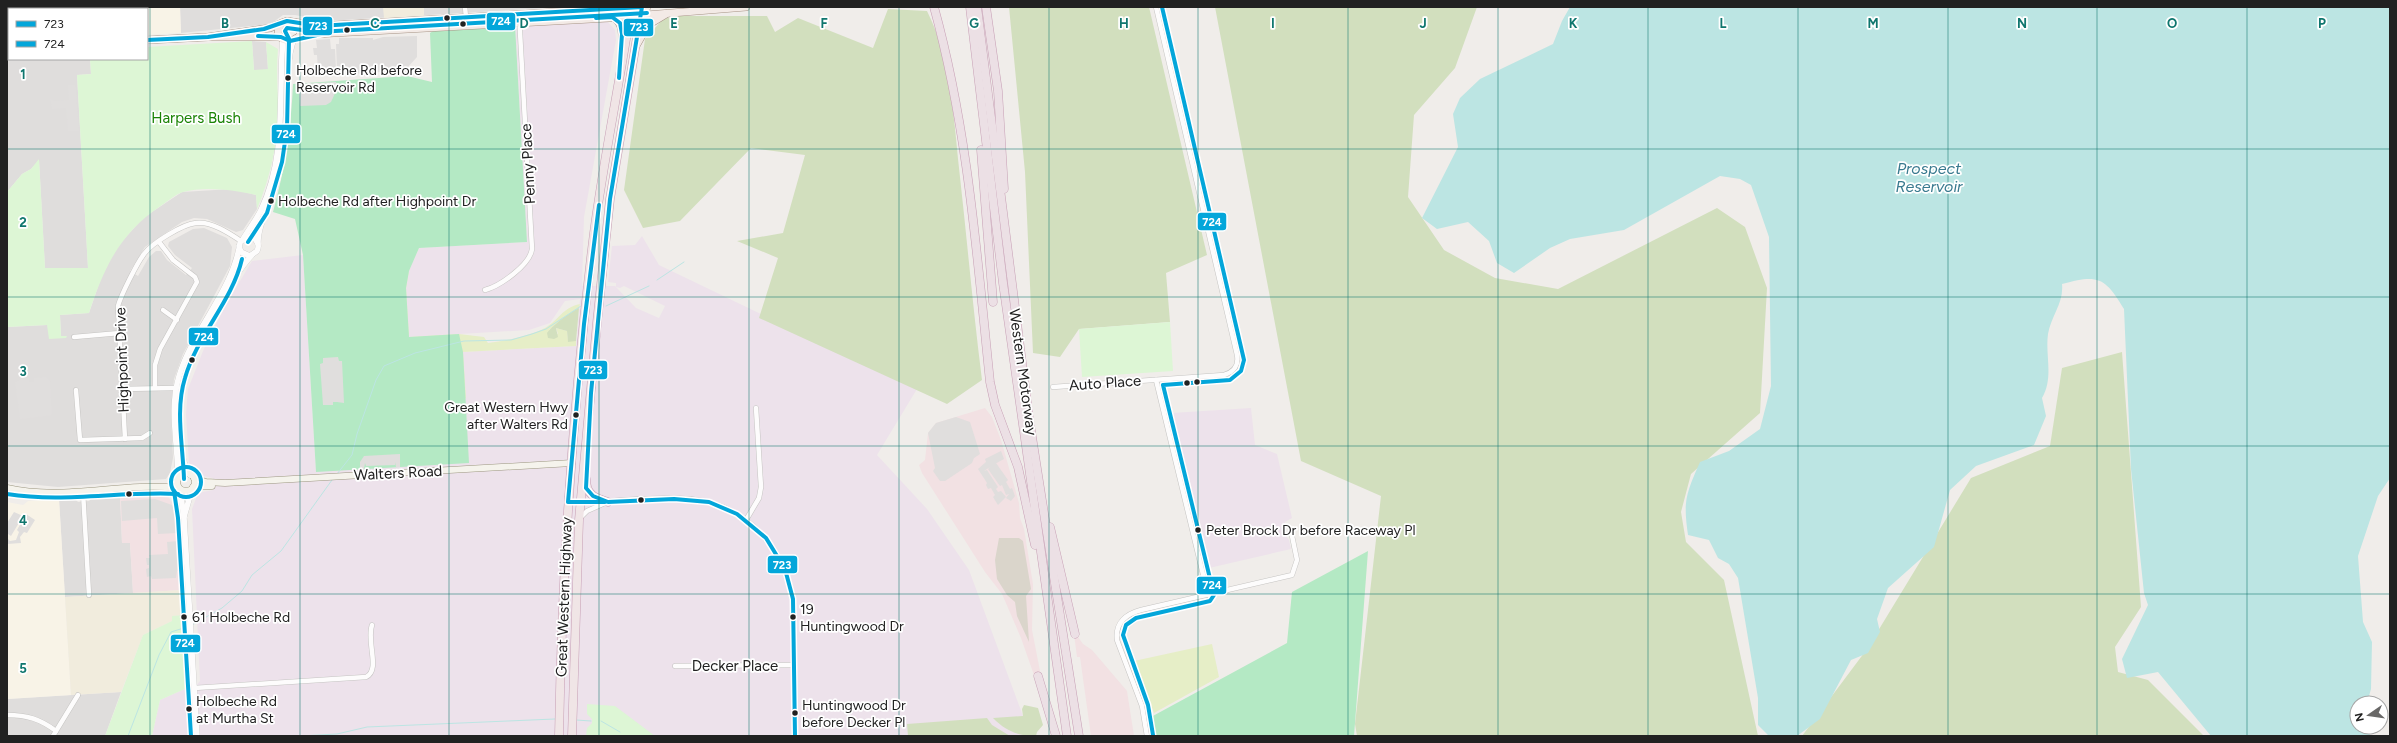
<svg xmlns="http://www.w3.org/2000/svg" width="2397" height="743" font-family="Figtree,sans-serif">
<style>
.residential{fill:#dfdddc}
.commercial{fill:#f2e1e3}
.industrial{fill:#ede2eb}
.education{fill:#f8f3e7}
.construction{fill:#dad5cb}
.farmland{fill:#f1ecdd}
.grass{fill:#e6eec7}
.forest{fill:#d2dfbe}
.park{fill:#ddf6d5}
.pitch{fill:#b4e9c4}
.parking{fill:#e0dedd}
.water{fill:#bce5e3}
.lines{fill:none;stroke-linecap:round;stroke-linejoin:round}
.stream{stroke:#bce5e3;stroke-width:1}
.minor-casing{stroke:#c5c4c2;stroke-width:5.5}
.tertiary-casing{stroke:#c5c4c2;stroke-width:6}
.secondary-casing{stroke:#9c9780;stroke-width:7}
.primary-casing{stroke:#a79486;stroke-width:8}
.trunk-casing{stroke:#c79fb5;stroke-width:9}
.motorway-casing{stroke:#c79fb5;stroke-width:9}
.minor{stroke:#fdfcfc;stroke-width:4.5}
.tertiary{stroke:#fdfcfc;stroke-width:5.5}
.secondary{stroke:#f5f3ec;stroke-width:6}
.primary{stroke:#f3eae6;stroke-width:7}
.trunk{stroke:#f0e5e6;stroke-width:8}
.motorway{stroke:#ece0e5;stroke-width:8}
.bus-1-casing{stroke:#fff;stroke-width:7}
.bus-2-casing{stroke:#fff;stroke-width:7}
.bus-1{stroke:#03a6da;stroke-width:4}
.bus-2{stroke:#03a6da;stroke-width:4}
.grid{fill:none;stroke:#0f766e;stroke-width:1;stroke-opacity:0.55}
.bus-dot{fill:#212121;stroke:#fff;stroke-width:1.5}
.labels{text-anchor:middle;stroke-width:3.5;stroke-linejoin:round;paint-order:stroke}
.bus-label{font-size:14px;fill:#212121;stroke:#fff;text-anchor:start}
.park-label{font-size:15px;fill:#1b8406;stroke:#fff}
.street-label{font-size:15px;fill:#212121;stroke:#fff}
.water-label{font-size:16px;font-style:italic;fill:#397a8f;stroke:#fff}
.grid-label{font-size:13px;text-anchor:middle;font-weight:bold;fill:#0f766e;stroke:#fff;stroke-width:3.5;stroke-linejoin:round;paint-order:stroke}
.line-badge{stroke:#fff;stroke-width:1.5}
.badge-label{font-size:11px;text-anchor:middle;font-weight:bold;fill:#fff}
</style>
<rect width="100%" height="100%" fill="#f0edea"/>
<!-- residential -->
<g class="residential">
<polygon points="180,7 565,7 326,21 295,15 283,15 272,23 262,25 181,33"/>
<polygon points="252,41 266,42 268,70 254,70"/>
<polygon points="7,55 9,55 9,59 90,59 91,74 77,75 88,268 45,268 39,160 31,169 22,174 7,192"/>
<polygon points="232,189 256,195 257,209 243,230 236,232 207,219 194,218 182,222 145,247 130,271 138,276 149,257 156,251 161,251 167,260 186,275 192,268 175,255 168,246 169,242 193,229 204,228 227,238 232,247 230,266 183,354 174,379 171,411 173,458 170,473 166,479 58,487 7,482 7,327 47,325 61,336 60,315 89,313 101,278 116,248 143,218 182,192"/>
<polygon points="120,495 122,543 130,543 133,593 65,597 59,499 74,498 78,502 89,501 93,497"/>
<polygon points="121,692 105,736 7,736 7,699"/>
</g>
<!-- commercial -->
<g class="commercial">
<polygon points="985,408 992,417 1001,440 1019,503 1020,518 1024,529 1033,584 1032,630 1041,676 1035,678 1021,638 1002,594 985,572 922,473 919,465 925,460 928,433 936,423"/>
<polygon points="154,493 167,495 177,510 182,590 133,593 130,543 122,543 120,495"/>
<polygon points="1074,634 1076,634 1083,644 1092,650 1127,691 1134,736 1091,736 1080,657 1077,657"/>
</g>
<!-- industrial -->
<g class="industrial">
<polygon points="608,22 615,30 616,40 584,217 582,286 615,286 636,308 659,318 665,306 624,286 620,288 616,287 616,283 608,282 612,246 635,245 642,236 659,265 917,389 877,455 927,509 969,570 1023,716 1028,736 152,736 160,700 187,688 194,688 200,681 192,509 198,493 213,490 213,478 198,475 189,464 186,414 188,389 203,351 225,306 252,261 303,255 316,472 463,352 576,346 580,299 565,301 550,323 529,330 409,337 406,288 409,271 419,248 527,242 515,25"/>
<polygon points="1251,408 1255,445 1277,454 1292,518 1285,522 1282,531 1289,540 1291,549 1209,568 1172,413"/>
</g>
<!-- education -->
<g class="education">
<polygon points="15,7 180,7 181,33 147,35 147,9 15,9"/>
<polygon points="59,499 71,695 7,699 7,502 23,505 28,501"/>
</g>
<!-- construction -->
<polygon class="construction" points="999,538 1019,538 1023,541 1031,589 1026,596 1029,642 1017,616 1015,602 1007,595 997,579 995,560"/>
<!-- farmland -->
<g class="farmland">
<polygon points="383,7 424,7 424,16 384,18"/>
<polygon points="182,590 184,615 172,616 172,621 143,635 121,692 71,695 65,597"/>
</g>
<!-- grass -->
<g class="grass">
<path d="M409,271L406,288L409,337L459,334L484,337L488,343C505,341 529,336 545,328C559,320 562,308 580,304L579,308C569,313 558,323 549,330L558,334L556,328L567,331L568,341H576V346L463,352L466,398L358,464L360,469L328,471V466Z"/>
<polygon points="1212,644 1219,677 1154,713 1134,661"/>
</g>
<!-- forest -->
<g class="forest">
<polygon points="1009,7 1149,7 1207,255 1166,273 1170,322 1079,329 1060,357 1033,353 1025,172"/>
<polygon points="1215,7 1477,7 1455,68 1414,115 1408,197 1444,250 1495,278 1558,289 1717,208 1745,227 1767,288 1760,413 1691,474 1681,512 1686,542 1724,580 1758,736 1357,736 1355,724 1381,496 1301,461"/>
<path d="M888,9L927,11C950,56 954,118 959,168C967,239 973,309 982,380L947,404L759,318L778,258L737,241L783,233L805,155L751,148L680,221L643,228L624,190L645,39L663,19L676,16H767L775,32L798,18L873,48Z"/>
<path d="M579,308L576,341L568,342L567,331L556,328L558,337L554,339L548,338L547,333C553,325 570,312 579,308Z"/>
<polygon points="2122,352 2141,607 2115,647 2118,672 2148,680 2204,736 1802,736 1867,649 1971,478 2050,446 2062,368"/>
<path d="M1024,705L1038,708L1043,725L1037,732L1036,736C1018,736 1006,731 993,718L1023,716L1022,709Z"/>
<polygon points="987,718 992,725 1010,736 908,736 907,724"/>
</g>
<!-- park -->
<g class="park">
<path d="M252,41L254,70L268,69L266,42L278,49C276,69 278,89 278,110C278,144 270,178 257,209L256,195C235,190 204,186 183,192C176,194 168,201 162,205C120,233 104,267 89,313L60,315L61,336H67L66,338L49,339L47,325L7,327V192L22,174L31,169L39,159L45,268H88L77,75L91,74L90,59H147V47Z"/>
<polygon points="1170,322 1173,371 1082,377 1079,329"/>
<polygon points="184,615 187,688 160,700 152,736 105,736 143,635 172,621 172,616"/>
<polygon points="587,704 615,706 655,736 586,736 587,728 592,723 592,719 587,714"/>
</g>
<!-- pitch -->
<g class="pitch">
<path d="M515,25L527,242L419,248L409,271L406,288L409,337L459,334L463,352L469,463L316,472L303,255L295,219L273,212C285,169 291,129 293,84L407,76L432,82L430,33L433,31Z"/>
<polygon points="1368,551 1354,736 1154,736 1151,717 1287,643 1292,592"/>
</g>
<!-- parking -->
<g class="parking">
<polygon points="417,36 417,57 405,70 340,75 340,70 337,70 336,44 339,44 339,38 373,38 373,40 383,37"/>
<polygon points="330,39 331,49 335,49 336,70 318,72 317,55 314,55 313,48 317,48 316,40"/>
<polygon points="336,82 337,89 331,102 326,105 300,106 298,84"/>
<polygon points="68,85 75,85 76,90 79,131 68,131 66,108 52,109 50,99 54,101 69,100"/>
<polygon points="338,357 339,361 342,361 344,403 337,402 333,402 333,405 323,405 320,364 323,363 323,358"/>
<polygon points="46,377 50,381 52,415 20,419 15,382 23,378 29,378 29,382 34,382 34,378"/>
<polygon points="956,417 970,422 980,454 974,458 972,463 945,481 940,481 933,471 935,468 928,433 936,423"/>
<polygon points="1001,451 1004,459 993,465 996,463 1008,480 1006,482 1010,489 1012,488 1015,496 1011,501 1006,498 1009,494 1006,495 1002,485 1000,486 988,469 990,467 984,471 987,470 998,487 996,489 998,492 1001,491 1006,497 998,505 993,497 995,495 991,488 988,489 986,485 987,483 978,469 986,462 985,459"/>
<polygon points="400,454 400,467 396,467 395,462 395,465 366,466 365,463 364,469 360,469 360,462 364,456"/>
<polygon points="155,499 172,505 176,512 177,533 158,534 157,518 122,521 121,501"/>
<polygon points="14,512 23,516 11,536 8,534 7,536 7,523"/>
<polygon points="26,514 35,520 27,533 24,532 20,537 21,543 7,544 7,538 10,541 16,540 19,532 17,530"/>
<polygon points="178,541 180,570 177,571 176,578 152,579 151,576 147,577 146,569 149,568 149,565 147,565 146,558 150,558 149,555 168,554 167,542"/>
</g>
<!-- water -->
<path class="water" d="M1570,7H2390V478L2378,496L2358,556L2363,622L2372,642L2371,689L2367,703H2357V727H2368L2370,736H2211L2158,672L2127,678L2122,659L2148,605L2144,593L2131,469L2124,309C2105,277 2098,274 2062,284C2064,303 2051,316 2048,334C2045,356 2054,377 2042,398L2046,416L2034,445L1976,466L1950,490L1934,547L1888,588L1877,619L1880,632L1868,653L1851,660L1820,719L1797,736H1769L1758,725V698L1738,578L1729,564L1718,558L1709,540L1688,535C1683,501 1686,494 1700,462L1729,451L1760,429L1771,386L1769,237L1751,185L1740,179L1720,176L1624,230L1570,239L1550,248L1514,273L1497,263L1489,241L1468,222L1437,229L1422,218L1458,147L1453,114L1460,98L1480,79L1553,44L1562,21Z"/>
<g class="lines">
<!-- stream -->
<g class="stream">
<polyline points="657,280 684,262"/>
<polyline points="606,306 649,286"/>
<polyline points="337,474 352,455 357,434 376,380 384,366 415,353 464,341 511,340 532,334 546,329 581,306"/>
<polyline points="192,625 222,608 242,591 252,575 281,551 332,480"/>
<polyline points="576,720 591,721"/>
<polyline points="601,721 620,732"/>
<polyline points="128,736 159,655 171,632 187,627"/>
<polyline points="300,736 337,734 367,727 555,719"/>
</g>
<defs>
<g id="minor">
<polyline points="465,7 466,17"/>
<path d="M485,290C500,286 530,265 532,249L519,14"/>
<polyline points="163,310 177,320"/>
<polyline points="74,337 120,333"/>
<polyline points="1156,380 1208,595"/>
<polyline points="155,387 155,365 160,349 197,282 195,277 173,260 159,242"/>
<path d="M1053,387L1224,375C1234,372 1239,365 1237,355L1156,7"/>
<polyline points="122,389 175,388"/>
<polyline points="76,390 80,440 142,438 150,433"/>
<path d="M125,439L118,306C121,295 137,263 144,254C152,243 183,224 196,223C211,221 229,233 241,241"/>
<polyline points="83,492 89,595"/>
<path d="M568,502C609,504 650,495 690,499C745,504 784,547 793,599L795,736"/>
<polyline points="581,517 587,511 605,503"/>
<polyline points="746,520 759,498 761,487 756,408"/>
<polyline points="675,666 794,665"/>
<path d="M194,688L366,677C381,670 366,642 372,625"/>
<path d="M7,715C27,715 40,719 56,731"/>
<polyline points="53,736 78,695"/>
<path d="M1147,736L1142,706L1117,640C1115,623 1126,614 1141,610L1292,575L1297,560L1291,531"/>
</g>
<g id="tertiary">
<path d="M243,239C249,229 256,220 261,210C287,156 278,97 283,39"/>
<path d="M258,243C258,223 271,203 276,184C282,159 286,134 287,108C288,84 286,63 293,41"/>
<path d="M190,475C177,457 177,404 183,383C190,353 231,277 252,255"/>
<path d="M178,479C178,445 169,409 179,376C193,329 233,291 240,243L241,241L251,237C257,239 260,245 257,251L250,256L241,252L239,246"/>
<polyline points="180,490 184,517 197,736"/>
<polyline points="184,517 192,489"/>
</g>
<g id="secondary">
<circle cx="186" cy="482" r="9"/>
<polyline points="194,478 206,482 225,483 572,463"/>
<polyline points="193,487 212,486"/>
<path d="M7,488C64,501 121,482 178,488"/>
</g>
<g id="primary">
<path d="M612,17C624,22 622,35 622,46"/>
<path d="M282,23C264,47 316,45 296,23"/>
<polyline points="208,37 270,28 287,21 318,26 647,7"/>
<polyline points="297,38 315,34 609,18 746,7"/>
<polyline points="147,40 208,37 281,37"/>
<polyline points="636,46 648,25 666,14"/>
<polyline points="7,49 9,49"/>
</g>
<g id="trunk">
<path d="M586,479C586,495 595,498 608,502"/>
<path d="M559,736C562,568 573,400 594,233C604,157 620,82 631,7"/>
<polyline points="572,736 579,520 597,323 610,199 642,7"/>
</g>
<g id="motorway">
<path d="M934,7C968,130 977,256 990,382L995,405L1018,467L1035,545"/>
<polyline points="970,7 1003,283 1067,736"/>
<polyline points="977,7 1029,418 1079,736"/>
<polyline points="986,7 998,91 1004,189"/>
<polyline points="981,150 993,302"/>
<polyline points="1050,527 1075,634"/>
<polyline points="1038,676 1056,736"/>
</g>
</defs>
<!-- minor casing -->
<use href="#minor" class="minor-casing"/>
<!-- tertiary casing -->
<use href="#tertiary" class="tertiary-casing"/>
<!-- secondary casing -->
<use href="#secondary" class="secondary-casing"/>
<!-- primary casing -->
<use href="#primary" class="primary-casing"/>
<!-- trunk casing -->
<use href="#trunk" class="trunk-casing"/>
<!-- motorway casing -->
<use href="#motorway" class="motorway-casing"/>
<!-- minor -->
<use href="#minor" class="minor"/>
<!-- tertiary -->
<use href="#tertiary" class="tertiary"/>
<!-- secondary -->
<use href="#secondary" class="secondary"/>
<!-- primary -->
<use href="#primary" class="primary"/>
<!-- trunk -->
<use href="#trunk" class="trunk"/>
<!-- motorway -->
<use href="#motorway" class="motorway"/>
<defs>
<g id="bus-1">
<polyline points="596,18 612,17 620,23 622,34 619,78"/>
<polyline points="258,36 281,37 290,41 326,33"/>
<polyline points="147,40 208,37 264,29 287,21 318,26 642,7 610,199 591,393 586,488 593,496 608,502 674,499 709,502 737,514 766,538 785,569 793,599 795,736"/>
<polyline points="599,205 584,324 568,502 605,502"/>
</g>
<g id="bus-2">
<polyline points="248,242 267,213 282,162 287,128 289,39 285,31 287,28 318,32 647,13"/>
<circle cx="186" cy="482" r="15"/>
<path d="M184,479C183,446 175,410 185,378C197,335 232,302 242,259"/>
<polyline points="174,491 178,518 191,736"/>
<path d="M7,494C64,503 120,491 178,494"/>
<polyline points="1153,735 1148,705 1123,635 1126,625 1136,618 1210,601 1214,595 1163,385 1230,380 1241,371 1244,360 1162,7"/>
</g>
</defs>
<!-- bus-1 casing -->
<use href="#bus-1" class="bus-1-casing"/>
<!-- bus-2 casing -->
<use href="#bus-2" class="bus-2-casing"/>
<!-- bus-1 -->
<use href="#bus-1" class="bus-1"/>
<!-- bus-2 -->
<use href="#bus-2" class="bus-2"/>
</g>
<!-- grid -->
<path class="grid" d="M150,7V736M300,7V736M449,7V736M599,7V736M749,7V736M899,7V736M1049,7V736M1198,7V736M1348,7V736M1498,7V736M1648,7V736M1798,7V736M1948,7V736M2097,7V736M2247,7V736M7,149H2390M7,297H2390M7,446H2390M7,594H2390"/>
<!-- markers -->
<g class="bus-dot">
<circle cx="447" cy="18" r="3.5"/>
<circle cx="463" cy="24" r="3.5"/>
<circle cx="347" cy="30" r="3.5"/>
<circle cx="288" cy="78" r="3.5"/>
<circle cx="271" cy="201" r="3.5"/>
<circle cx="192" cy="360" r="3.5"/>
<circle cx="1197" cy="382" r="3.5"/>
<circle cx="1187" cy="383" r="3.5"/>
<circle cx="576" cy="415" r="3.5"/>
<circle cx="129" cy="494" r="3.5"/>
<circle cx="641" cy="500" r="3.5"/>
<circle cx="1198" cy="530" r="3.5"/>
<circle cx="184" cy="617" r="3.5"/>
<circle cx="793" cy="617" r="3.5"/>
<circle cx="189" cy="709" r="3.5"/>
<circle cx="795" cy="713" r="3.5"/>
</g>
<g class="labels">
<!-- bus labels -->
<g class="bus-label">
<text x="296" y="75">Holbeche Rd before<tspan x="296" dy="17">Reservoir Rd</tspan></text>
<text x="278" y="206">Holbeche Rd after Highpoint Dr</text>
<text x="568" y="412" text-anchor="end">Great Western Hwy<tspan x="568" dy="17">after Walters Rd</tspan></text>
<text x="1206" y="535">Peter Brock Dr before Raceway Pl</text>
<text x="800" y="614">19<tspan x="800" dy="17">Huntingwood Dr</tspan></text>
<text x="192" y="622">61 Holbeche Rd</text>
<text x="196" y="706">Holbeche Rd<tspan x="196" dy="17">at Murtha St</tspan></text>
<text x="802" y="710">Huntingwood Dr<tspan x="802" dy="17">before Decker Pl</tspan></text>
</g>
<!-- park labels -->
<g class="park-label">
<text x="196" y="123">Harpers Bush</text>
</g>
<!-- street labels -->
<g class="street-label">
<text transform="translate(528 164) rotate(-93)" y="5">Penny Place</text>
<text transform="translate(122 360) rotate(-92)" y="5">Highpoint Drive</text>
<text transform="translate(1023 372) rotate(82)" y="5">Western Motorway</text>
<text transform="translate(1105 383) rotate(-4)" y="5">Auto Place</text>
<text transform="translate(398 473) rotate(-3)" y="5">Walters Road</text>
<text transform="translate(564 597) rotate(-88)" y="5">Great Western Highway</text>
<text x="735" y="671">Decker Place</text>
</g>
<!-- water labels -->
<g class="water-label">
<text x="1929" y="174">Prospect<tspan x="1929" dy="18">Reservoir</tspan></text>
</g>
</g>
<g class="grid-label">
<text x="225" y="28">B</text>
<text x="375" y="28">C</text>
<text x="524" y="28">D</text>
<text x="674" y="28">E</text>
<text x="824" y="28">F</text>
<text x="974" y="28">G</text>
<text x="1124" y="28">H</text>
<text x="1273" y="28">I</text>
<text x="1423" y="28">J</text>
<text x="1573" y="28">K</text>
<text x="1723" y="28">L</text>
<text x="1873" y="28">M</text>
<text x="2022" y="28">N</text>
<text x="2172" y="28">O</text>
<text x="2322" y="28">P</text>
<text x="23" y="79">1</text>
<text x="23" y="227">2</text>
<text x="23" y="376">3</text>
<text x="23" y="525">4</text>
<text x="23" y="673">5</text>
</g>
<g class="line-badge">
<rect x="486" y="12" width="30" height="19" rx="4" fill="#03a6da"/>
<rect x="302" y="16" width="31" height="20" rx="4" fill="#03a6da"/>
<rect x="623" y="18" width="31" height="19" rx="4" fill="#03a6da"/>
<rect x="271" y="124" width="30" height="20" rx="4" fill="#03a6da"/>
<rect x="1197" y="212" width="30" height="19" rx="4" fill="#03a6da"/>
<rect x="188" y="327" width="31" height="19" rx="4" fill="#03a6da"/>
<rect x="578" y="360" width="30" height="20" rx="4" fill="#03a6da"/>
<rect x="767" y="555" width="31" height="19" rx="4" fill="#03a6da"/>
<rect x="1196" y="576" width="31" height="19" rx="4" fill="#03a6da"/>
<rect x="170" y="634" width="31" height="19" rx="4" fill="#03a6da"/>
</g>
<g class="badge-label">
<text x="501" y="25">724</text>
<text x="318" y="30">723</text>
<text x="639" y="31">723</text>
<text x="286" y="138">724</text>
<text x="1212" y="226">724</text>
<text x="204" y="341">724</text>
<text x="593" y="374">723</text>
<text x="782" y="569">723</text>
<text x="1212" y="589">724</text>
<text x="185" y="647">724</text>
</g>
<!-- border -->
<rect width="2397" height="743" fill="none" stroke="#212121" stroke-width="16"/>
<!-- legend -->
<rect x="8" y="8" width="140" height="52" fill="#ffffff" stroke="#a6a6a6"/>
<rect x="16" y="21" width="20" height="6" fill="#03a6da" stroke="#a6a6a6"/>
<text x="44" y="28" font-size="12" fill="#212121">723</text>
<rect x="16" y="41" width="20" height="6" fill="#03a6da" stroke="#a6a6a6"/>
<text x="44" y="48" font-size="12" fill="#212121">724</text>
<!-- north arrow -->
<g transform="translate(2369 715) rotate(257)"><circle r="19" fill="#ffffff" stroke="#a6a6a6"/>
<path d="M0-3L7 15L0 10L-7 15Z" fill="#696867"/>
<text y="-6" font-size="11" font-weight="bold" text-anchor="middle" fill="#212121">N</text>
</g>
</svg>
